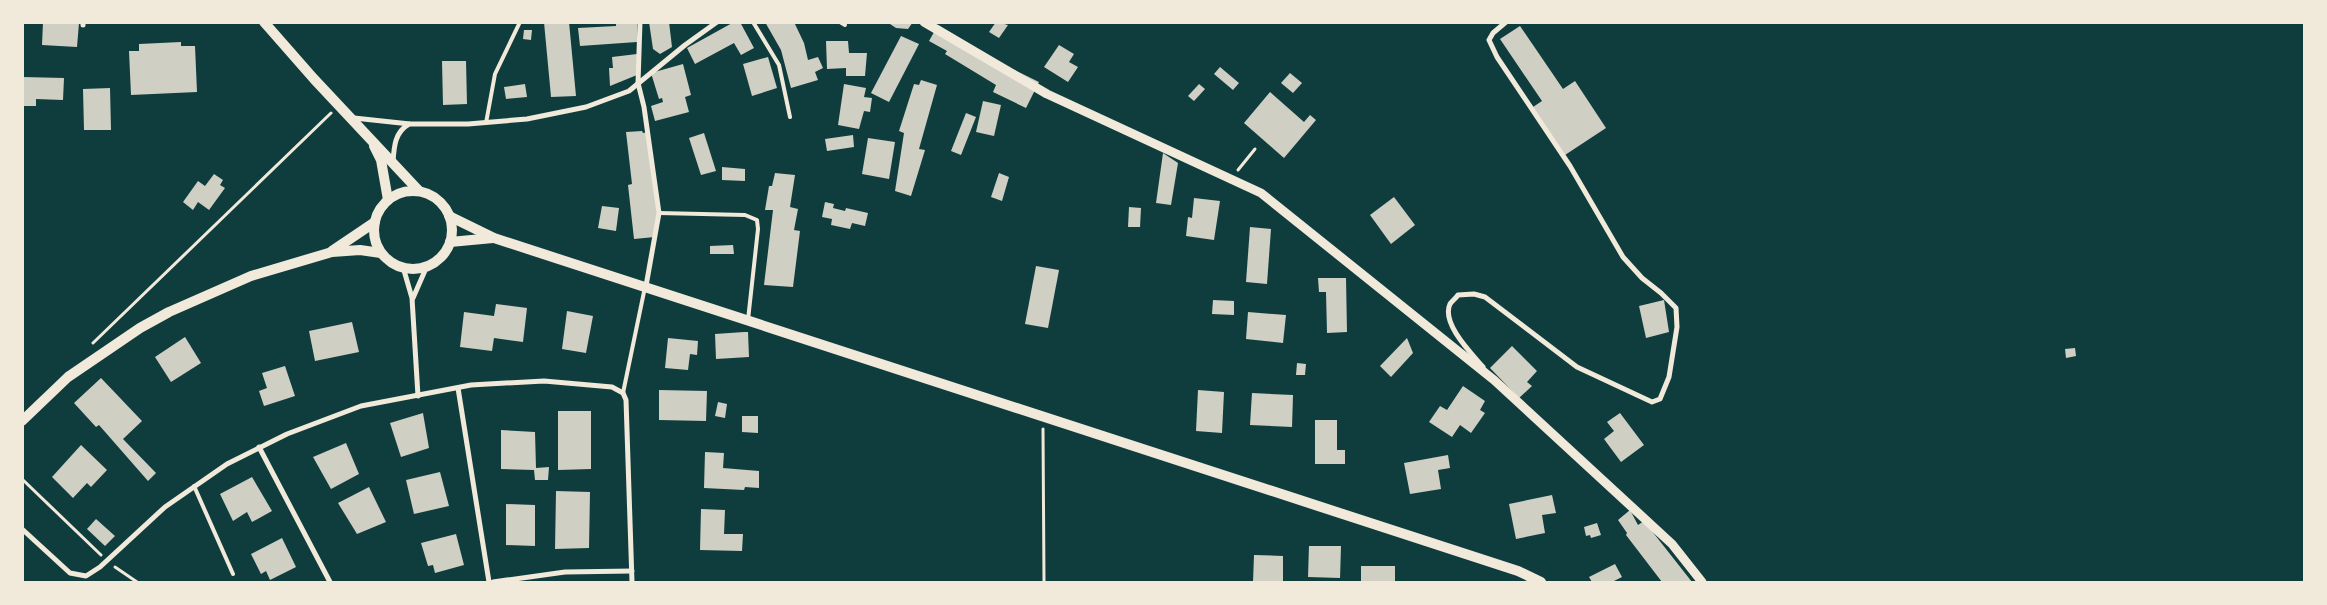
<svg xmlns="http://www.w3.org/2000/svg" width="2327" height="605" font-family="'Roboto Condensed',sans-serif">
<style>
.building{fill:#cfcfc3}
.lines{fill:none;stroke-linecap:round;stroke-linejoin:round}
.path{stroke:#f1e9da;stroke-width:3}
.service{stroke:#f1e9da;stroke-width:4}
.minor{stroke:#f1e9da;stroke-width:5}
.tertiary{stroke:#f1e9da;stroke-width:9}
.secondary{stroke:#f1e9da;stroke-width:10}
</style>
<rect width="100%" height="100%" fill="#0f3d3e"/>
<!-- building -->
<g class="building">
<polygon points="43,22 79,23 77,47 42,45"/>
<polygon points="544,22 569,22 576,96 551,97"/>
<polygon points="616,22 637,22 637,42 580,46 578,28 616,26"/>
<polygon points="649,22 669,22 672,47 660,54 653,49"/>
<polygon points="734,22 740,22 754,48 741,55 734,43 695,64 687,48"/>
<polygon points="765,22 794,22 804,43 808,60 818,57 823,68 815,72 818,80 791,88 781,50"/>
<polygon points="887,22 913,22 908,29 896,28"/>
<polygon points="996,22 1008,25 999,38 989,32"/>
<polygon points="938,25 1006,66 1039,82 1026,108 993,92 996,85 945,54 947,51 929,41"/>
<polygon points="1520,26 1563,89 1575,81 1606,128 1565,155 1533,107 1542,101 1500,39"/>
<polygon points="524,30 532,30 531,40 523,39"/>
<polygon points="901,36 919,44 889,102 871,93"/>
<polygon points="826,41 848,41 849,53 867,53 865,76 846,76 846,68 827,69"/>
<polygon points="181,42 181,46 195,46 197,92 131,95 129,51 139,51 139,44"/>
<polygon points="1059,45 1074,54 1069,62 1078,67 1068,82 1044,67"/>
<polygon points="637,54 637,75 610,86 609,68 613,68 612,57"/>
<polygon points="768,57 777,88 752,96 743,64"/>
<polygon points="442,61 466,61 467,104 443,105"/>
<polygon points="683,64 691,95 685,97 689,112 655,121 651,106 663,102 662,98 659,99 651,73"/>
<polygon points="1220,67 1239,83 1233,90 1214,74"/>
<polygon points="1290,73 1302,83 1293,93 1281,83"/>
<polygon points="22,77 64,78 63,100 36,99 36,106 22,106"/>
<polygon points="921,80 937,85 919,149 925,150 911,196 895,191 904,133 899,131 914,84 919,85"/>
<polygon points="525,84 527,97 506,99 504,87"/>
<polygon points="844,84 866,88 864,97 872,98 870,112 864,111 859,129 838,125"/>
<polygon points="1199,84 1205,89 1194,101 1188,96"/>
<polygon points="110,88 111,130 84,130 83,89"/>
<polygon points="1270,92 1304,122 1310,115 1316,120 1284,158 1244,123"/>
<polygon points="983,101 1001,105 994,136 976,132"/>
<polygon points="966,113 976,117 961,155 951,151"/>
<polygon points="642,131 643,133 648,132 658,219 655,237 634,239 628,185 632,184 626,132"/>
<polygon points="704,133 716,171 701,175 689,138"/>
<polygon points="853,135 854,147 827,151 825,139"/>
<polygon points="868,138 895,142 889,179 862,174"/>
<polygon points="1163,153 1178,163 1171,205 1156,203"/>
<polygon points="722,167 745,169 745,181 722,180"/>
<polygon points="775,173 795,175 790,207 798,209 794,230 800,231 793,287 764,285 773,210 765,210 769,186 772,186"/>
<polygon points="999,173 1009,177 1002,201 991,197"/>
<polygon points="214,174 223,180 220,185 225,188 209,210 198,202 193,210 183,202 198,181 205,186"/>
<polygon points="1394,197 1415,225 1391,244 1370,215"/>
<polygon points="1194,198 1220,201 1214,240 1186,236 1188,217 1192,218"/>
<polygon points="825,202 834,204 833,208 845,211 846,208 868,213 865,226 852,223 850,229 831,225 832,219 822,217"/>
<polygon points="602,206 619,208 616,231 598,228"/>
<polygon points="1129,207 1141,208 1140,227 1128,227"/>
<polygon points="1250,227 1271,229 1267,284 1246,282"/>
<polygon points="733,245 734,254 710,254 710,246"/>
<polygon points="1036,266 1059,270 1048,328 1025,324"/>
<polygon points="1318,278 1346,278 1347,332 1327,333 1326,292 1319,292"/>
<polygon points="1213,300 1234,301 1234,315 1212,314"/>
<polygon points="1664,300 1669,332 1646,338 1639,306"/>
<polygon points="496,304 527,308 523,342 494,338 492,351 460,347 464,312 494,316"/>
<polygon points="567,311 593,316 586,353 562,349"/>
<polygon points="1248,312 1286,315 1283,343 1246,339"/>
<polygon points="352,322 359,352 315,361 309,331"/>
<polygon points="744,332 748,332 749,357 716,359 715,334"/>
<polygon points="185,337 201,363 171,382 155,357"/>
<polygon points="668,338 698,341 697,355 690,354 688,370 665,368"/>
<polygon points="1407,338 1413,353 1391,377 1380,366"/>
<polygon points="1512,346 1537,371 1527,382 1532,386 1519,398 1490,368"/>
<polygon points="2075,348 2076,356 2066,358 2065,349"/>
<polygon points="1297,363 1306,364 1305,375 1296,375"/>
<polygon points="285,366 295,396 264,406 259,391 267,388 262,373"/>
<polygon points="101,378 142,421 123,439 156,473 148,481 99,425 96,427 74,403"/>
<polygon points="1463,386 1485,401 1480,410 1485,413 1471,433 1460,425 1452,437 1429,422 1440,406 1447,410"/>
<polygon points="659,390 707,391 706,421 659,420"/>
<polygon points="1198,390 1224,392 1222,433 1196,431"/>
<polygon points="1252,393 1293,395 1292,427 1250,425"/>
<polygon points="718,402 727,404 725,418 715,416"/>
<polygon points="558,411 591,411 591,469 558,470"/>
<polygon points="423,413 429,448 401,457 390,423"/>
<polygon points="1620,413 1644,445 1621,462 1604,439 1614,431 1607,422"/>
<polygon points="742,416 758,416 758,433 742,432"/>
<polygon points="1315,420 1337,420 1337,450 1345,450 1345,464 1315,464"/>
<polygon points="501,430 535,432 536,468 549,467 548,480 535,480 534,470 501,469"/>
<polygon points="346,443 359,474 331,489 313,457"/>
<polygon points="81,445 107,470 91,487 87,483 73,498 52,477"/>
<polygon points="705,452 724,453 723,468 759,471 759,488 745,487 744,490 704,488"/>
<polygon points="1448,455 1450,468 1438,470 1441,489 1410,494 1404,463"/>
<polygon points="440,472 449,506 414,514 406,480"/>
<polygon points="252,477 272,511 252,522 247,512 233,521 220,494"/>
<polygon points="369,487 386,522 357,534 338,503"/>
<polygon points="556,491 590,492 589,548 555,549"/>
<polygon points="1552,495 1556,513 1542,515 1545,533 1516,539 1509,504"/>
<polygon points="506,504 535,505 535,546 506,545"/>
<polygon points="701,509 725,510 724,534 743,534 742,551 700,550"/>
<polygon points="1630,510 1638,525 1644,521 1692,582 1662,582 1626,535 1627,533 1618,520"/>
<polygon points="96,519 115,536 105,546 87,529"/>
<polygon points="1597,523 1601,535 1591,538 1590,535 1586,536 1584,527"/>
<polygon points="456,534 464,565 435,573 433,565 428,566 421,543"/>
<polygon points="282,538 296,567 270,580 266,571 261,574 251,554"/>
<polygon points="1309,546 1341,546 1340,578 1308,577"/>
<polygon points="1254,555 1283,556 1283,582 1253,582"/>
<polygon points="1615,564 1622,577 1612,582 1592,582 1589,577"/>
<rect x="1361" y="566" width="34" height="16"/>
</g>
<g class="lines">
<!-- path -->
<g class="path">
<polyline points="1238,170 1255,149"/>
<polyline points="93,343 331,113"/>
<polyline points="1043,429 1044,582"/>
<polyline points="22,479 101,555"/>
<polyline points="115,567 137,582"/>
</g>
<!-- service -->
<g class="service">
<polyline points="753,22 779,65 790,117"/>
<polyline points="840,22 845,25"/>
<polyline points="486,123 495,74 520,22"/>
<polyline points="659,213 745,215 757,220 758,229 748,320"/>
<polyline points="623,393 645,287"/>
<polyline points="194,486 233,574"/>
</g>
<!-- minor -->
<g class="minor">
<polyline points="640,22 638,83 644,107 659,213 646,286"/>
<polyline points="83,25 83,22"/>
<polyline points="354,118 410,124 468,124 527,119 586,107 629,91 685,45 717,22"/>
<path d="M393,162C394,146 395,132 409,124"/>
<polyline points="403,267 412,298 418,396"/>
<polyline points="413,298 427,266"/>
<path d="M1483,367C1471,353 1441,323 1450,304C1452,301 1456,298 1458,295L1474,294L1485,297L1577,367L1652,402L1660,399L1669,377L1677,327L1676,308L1661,293L1642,278L1623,257L1570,166L1497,57L1489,40L1493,33L1506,22"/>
<polyline points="458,388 489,582"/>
<polyline points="259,447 330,582"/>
<polyline points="22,529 70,573 86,576 100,567 165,507 227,464 287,434 361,406 471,385 544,381 612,387 623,393 626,400 632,582"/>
<polyline points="493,582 565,572 632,571"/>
</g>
<!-- tertiary -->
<polyline class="tertiary" points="924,22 1047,94 1261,193 1494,380 1672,544 1702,582"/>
<!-- secondary -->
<g class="secondary">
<polyline points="264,22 314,79 419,191"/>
<polyline points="374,146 381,160 388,200"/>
<circle cx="413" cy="230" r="39"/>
<polyline points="449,216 494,238 1518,571 1541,582"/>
<polyline points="450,242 493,238"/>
<polyline points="332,251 375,222"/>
<polyline points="22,421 68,377 140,328 169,312 251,276 332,252 360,250 381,253"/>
</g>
</g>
<!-- border -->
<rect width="2327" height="605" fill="none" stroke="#f1e9da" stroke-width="48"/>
</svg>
